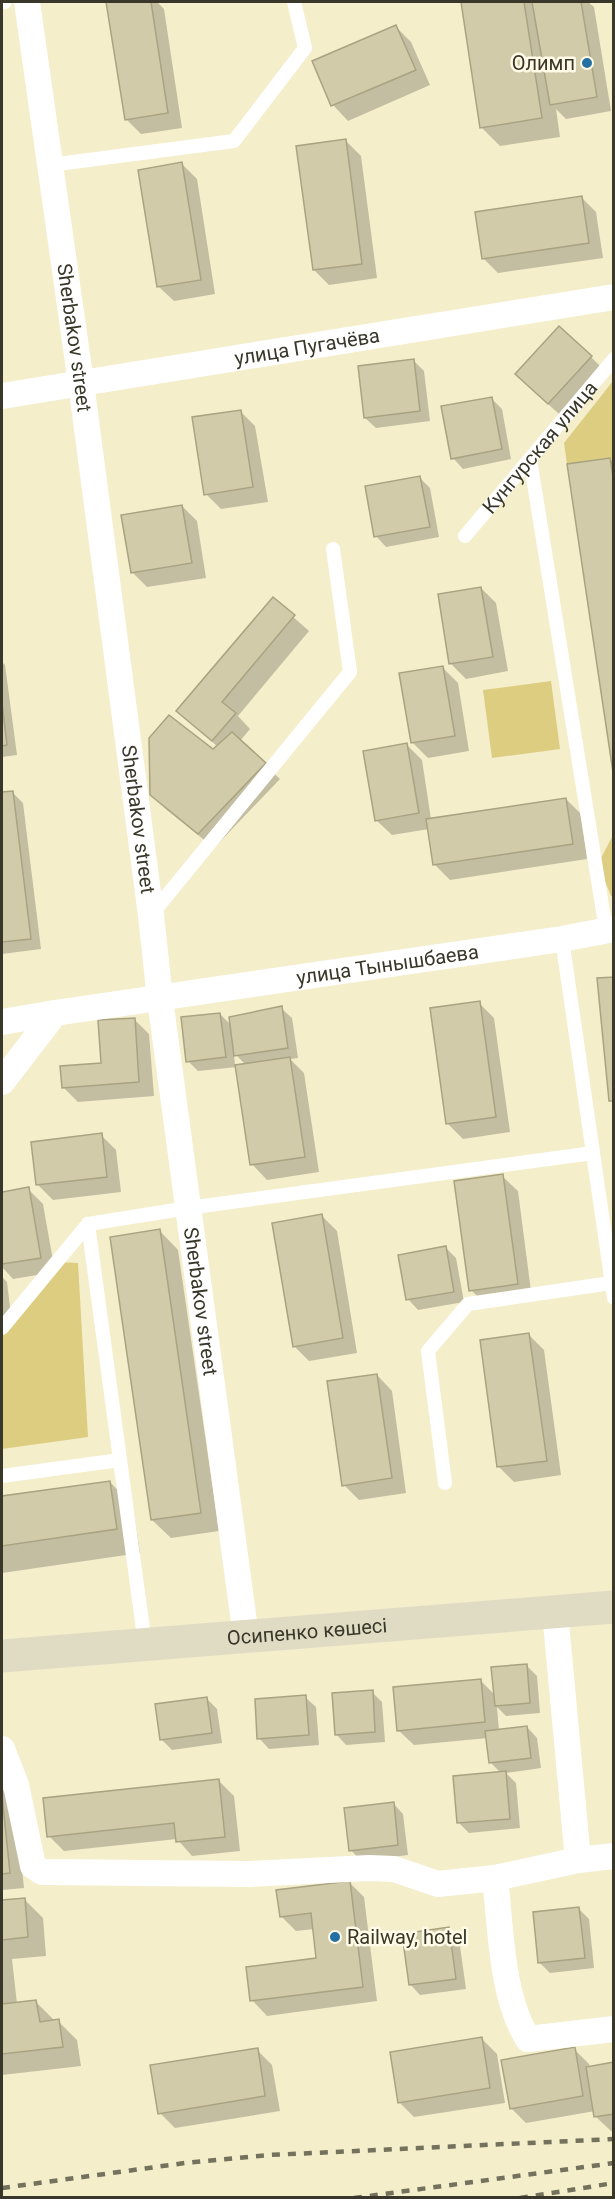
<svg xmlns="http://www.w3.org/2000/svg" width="615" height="2199" font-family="Roboto,sans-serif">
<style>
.green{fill:#dccd81}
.shadow{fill:#0003;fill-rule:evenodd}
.building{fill:#d1cba9;stroke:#a9a382;stroke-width:1.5}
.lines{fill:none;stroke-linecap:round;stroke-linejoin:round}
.lane{stroke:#fff;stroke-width:14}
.street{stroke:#fff;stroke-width:26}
.secondary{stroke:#e0dcc4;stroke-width:33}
.rail{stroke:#74715c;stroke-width:4.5;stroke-dasharray:8 8;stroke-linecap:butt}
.poi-dot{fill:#2470a3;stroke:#fffbe6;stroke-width:2}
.labels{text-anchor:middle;stroke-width:5;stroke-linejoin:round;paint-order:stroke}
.poi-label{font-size:20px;fill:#393729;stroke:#fffbe6;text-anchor:end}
.street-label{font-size:20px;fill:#393729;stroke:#fffbe6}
</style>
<rect width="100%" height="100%" fill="#f4eecb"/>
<!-- green -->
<g class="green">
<polygon points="613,381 613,483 610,458 567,464 564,443"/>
<polygon points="551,681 560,749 492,758 483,690"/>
<polygon points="613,835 613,896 611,896 598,864"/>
<polygon points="57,1262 78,1263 88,1437 2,1449 2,1328"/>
</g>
<!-- shadow -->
<g class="shadow">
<polygon points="108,2 157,2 164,9 182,128 141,134 126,119"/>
<polygon points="462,2 588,2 594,7 611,111 566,119 556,109 560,137 500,146 481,127"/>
<polygon points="396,27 411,42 430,85 348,121 333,105 314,62"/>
<polygon points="346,141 361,156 377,278 329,285 314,270"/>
<polygon points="182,164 197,179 215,294 174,301 158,286"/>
<polygon points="581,197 596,212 603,258 498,273 483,258"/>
<polygon points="591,357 601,367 559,414 527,385"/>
<polygon points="413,360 424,371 430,421 376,428 365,418"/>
<polygon points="492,399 502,409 511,459 463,469 453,458"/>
<polygon points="240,411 255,426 268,502 221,509 206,494"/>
<polygon points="609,459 614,463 614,769"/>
<polygon points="420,478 430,488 439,537 386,547 376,536"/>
<polygon points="182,506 197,521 206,578 147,587 132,572"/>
<polygon points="481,588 496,603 508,671 466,679 451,664"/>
<polygon points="273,599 309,631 238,716 250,729 240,741 280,779 214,848 167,810 151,795 218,747 178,711"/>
<polygon points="2,662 5,665 17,755 2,757"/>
<polygon points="443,668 458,683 469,751 428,758 413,743"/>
<polygon points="407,745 422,760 431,819 566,799 581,814 587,859 450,880 434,864 429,829 392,835 376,820"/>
<polygon points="13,793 23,803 41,949 2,954 2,794"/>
<polygon points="479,1003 494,1018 510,1132 463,1139 448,1124 432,1009"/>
<path d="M281,1008L292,1018L298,1058L290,1059L304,1073L319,1172L267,1180L252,1164L237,1067L198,1071L188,1061L220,1014L232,1026ZM234,1053L246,1065L235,1067Z"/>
<polygon points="134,1019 149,1034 154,1096 78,1102 63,1087 103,1064"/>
<polygon points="101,1135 116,1150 121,1192 53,1200 38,1185"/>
<polygon points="502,1176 518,1191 532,1299 486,1305 471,1290"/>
<polygon points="28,1189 43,1204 55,1272 13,1279 2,1267 2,1194"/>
<polygon points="322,1216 337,1231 357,1353 309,1361 294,1346"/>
<polygon points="160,1231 178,1250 219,1531 171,1538 152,1520"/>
<polygon points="446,1248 456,1258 464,1302 418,1310 408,1299"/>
<polygon points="2,1277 7,1282 12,1324 2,1325"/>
<polygon points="529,1335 544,1350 561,1475 514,1482 499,1467"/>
<polygon points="377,1375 392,1391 406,1493 359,1500 344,1485"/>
<polygon points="110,1482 133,1506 140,1553 2,1573 2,1498"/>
<polygon points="527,1666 537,1676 540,1713 506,1716 497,1707 499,1731 527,1727 537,1738 541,1768 506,1773 516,1783 520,1828 469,1833 459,1823 501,1773 491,1763 488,1738 414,1745 398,1730 481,1681 495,1695"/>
<polygon points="372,1692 382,1702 385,1742 346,1745 336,1734"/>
<polygon points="305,1697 316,1707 319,1745 269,1749 259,1738"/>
<polygon points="207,1699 217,1709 222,1743 172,1750 161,1739"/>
<polygon points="219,1781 234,1796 240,1851 192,1856 177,1839 64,1851 49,1836"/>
<polygon points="2,1789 15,1803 24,1888 2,1890"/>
<polygon points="393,1803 403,1814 408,1855 361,1861 351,1850"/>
<polygon points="349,1882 364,1897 377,2001 267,2016 252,2000 318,1959 314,1929 296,1931 281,1916"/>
<polygon points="24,1899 43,1918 46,1956 12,1959 17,2004 35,2001 54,2020 58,2021 77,2040 81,2066 2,2075 2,1902"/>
<polygon points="579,1909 589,1919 594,1968 550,1973 539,1962"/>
<polygon points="449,1929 459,1939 466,1989 420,1995 410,1984"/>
<polygon points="482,2039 497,2054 505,2103 414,2117 399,2102"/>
<polygon points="574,2049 589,2064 590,2068 614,2064 614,2131 611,2131 595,2116 595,2111 526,2123 511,2108"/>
<polygon points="257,2050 272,2065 280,2111 175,2128 160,2113"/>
</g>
<!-- building -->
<g class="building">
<polygon points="106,2 151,2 168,113 125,120"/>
<polygon points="461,2 524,2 542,118 480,128"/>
<polygon points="532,2 581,2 597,97 550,105"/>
<polygon points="396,25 416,70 331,106 312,61"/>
<polygon points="346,139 362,264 313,270 296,146"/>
<polygon points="182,162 201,280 157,287 138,170"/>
<polygon points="582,196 589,243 482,259 475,212"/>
<polygon points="559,326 592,356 548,404 515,374"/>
<polygon points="414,359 420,411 364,418 358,366"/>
<polygon points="492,397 502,449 451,459 441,406"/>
<polygon points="241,410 253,487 204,495 192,417"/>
<polygon points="610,458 614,483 614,779 567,464"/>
<polygon points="420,476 430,527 374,537 365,486"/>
<polygon points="182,505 192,563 131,573 121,515"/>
<polygon points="481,587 493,657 449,664 438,594"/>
<polygon points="273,597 295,615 222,702 236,713 212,741 176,711"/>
<polygon points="443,666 455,736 411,743 399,673"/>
<polygon points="2,703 7,745 2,746"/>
<polygon points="169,715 213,749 232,732 266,763 198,834 150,795 149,738"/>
<polygon points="407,743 419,813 375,821 363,751"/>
<polygon points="13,791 31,939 2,942 2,792"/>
<polygon points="566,798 573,844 433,865 426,819"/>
<polygon points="614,977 614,1101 609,1101 597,978"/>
<polygon points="480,1001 496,1117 446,1124 430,1008"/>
<polygon points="282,1006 288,1048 234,1056 229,1017"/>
<polygon points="220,1013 226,1057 186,1062 181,1017"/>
<polygon points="135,1018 139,1082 62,1088 60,1066 101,1063 98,1020"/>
<polygon points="290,1057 305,1157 250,1165 235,1065"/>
<polygon points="102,1133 107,1177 36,1185 31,1142"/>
<polygon points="503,1174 518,1284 469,1291 454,1181"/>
<polygon points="29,1187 41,1258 2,1264 2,1192"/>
<polygon points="322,1214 343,1338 293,1347 272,1223"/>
<polygon points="160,1229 201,1513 151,1520 110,1237"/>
<polygon points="446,1246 454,1292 406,1300 398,1255"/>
<polygon points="529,1333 547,1461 497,1467 480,1340"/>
<polygon points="377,1374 392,1478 342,1486 327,1381"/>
<polygon points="110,1481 117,1529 2,1546 2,1496"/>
<polygon points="527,1664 530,1703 495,1706 491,1667"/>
<polygon points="481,1679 485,1722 397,1731 393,1687"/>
<polygon points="373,1690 375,1732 335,1735 332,1693"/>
<polygon points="306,1695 309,1735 257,1739 255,1699"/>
<polygon points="207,1697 212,1733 160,1740 155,1704"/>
<polygon points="527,1726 531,1758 489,1763 485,1731"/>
<polygon points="506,1771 510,1819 457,1823 453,1776"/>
<polygon points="219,1779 225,1837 176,1842 174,1823 47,1837 43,1798"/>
<polygon points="2,1795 10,1873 2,1874"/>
<polygon points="394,1802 398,1845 349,1851 344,1808"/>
<polygon points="350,1881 363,1987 250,2001 246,1967 316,1958 311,1913 280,1917 276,1890"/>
<polygon points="25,1898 28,1937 2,1940 2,1900"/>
<polygon points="579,1907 585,1958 538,1963 533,1912"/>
<polygon points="449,1927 456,1979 409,1985 402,1934"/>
<polygon points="36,2000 40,2022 59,2019 63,2047 2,2054 2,2004"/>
<polygon points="482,2037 490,2088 398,2103 390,2052"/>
<polygon points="575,2047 583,2096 510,2109 501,2060"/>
<polygon points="258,2048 265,2096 158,2114 150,2065"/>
<polygon points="614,2062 614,2114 594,2117 586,2067"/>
</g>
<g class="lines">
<!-- lane -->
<g class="lane">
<polyline points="2,2 5,2"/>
<polyline points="50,165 234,141 305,48 294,2"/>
<polyline points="530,459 606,930"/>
<path id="s1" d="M465,536L614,359"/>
<polyline points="151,915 350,672 333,549"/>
<polyline points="562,939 614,1298"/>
<polyline points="88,1224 145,1644"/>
<polyline points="2,1328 88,1224 188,1208 593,1153"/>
<polyline points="2,1476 120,1460"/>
<polyline points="445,1483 428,1351 468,1304 611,1283"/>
</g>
<!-- street -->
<g class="street">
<path id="s2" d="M27,2L81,383L151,915L160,999L246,1637"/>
<path id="s3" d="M2,396L614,297"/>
<polyline points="2,1022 55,1013"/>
<path id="s4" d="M2,1082L55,1013L562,939L614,929"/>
<polyline points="555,1612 578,1860"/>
<polyline points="2,1749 16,1785 33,1866 42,1872 249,1874 369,1868 394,1869 438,1884 495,1878 578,1860 614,1856"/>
<path d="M495,1878C501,1929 501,1996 528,2039L614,2029"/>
</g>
<!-- secondary -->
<path class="secondary" id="s5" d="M2,1656L614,1607"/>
<!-- rail -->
<g class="rail">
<polyline points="2,2188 185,2163 269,2155 614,2139"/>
<polyline points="354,2198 614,2163"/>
<polyline points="520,2198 614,2183"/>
</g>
</g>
<!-- markers -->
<g class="poi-dot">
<circle cx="587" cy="63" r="6"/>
<circle cx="335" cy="1937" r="6"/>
</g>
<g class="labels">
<!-- poi labels -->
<g class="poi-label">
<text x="575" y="70">Олимп</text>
<text x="347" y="1944" text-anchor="start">Railway, hotel</text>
</g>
<!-- street labels -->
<g class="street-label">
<text dy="7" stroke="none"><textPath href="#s2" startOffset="339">Sherbakov street</textPath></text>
<text dy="7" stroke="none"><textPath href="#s3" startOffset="309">улица Пугачёва</textPath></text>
<text dy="7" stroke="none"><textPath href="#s1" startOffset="116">Кунгурская улица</textPath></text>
<text dy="7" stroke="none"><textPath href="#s2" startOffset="825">Sherbakov street</textPath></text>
<text dy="7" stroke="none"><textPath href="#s4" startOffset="423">улица Тынышбаева</textPath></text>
<text dy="7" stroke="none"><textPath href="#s2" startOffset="1311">Sherbakov street</textPath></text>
<text dy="7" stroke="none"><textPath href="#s5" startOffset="306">Осипенко көшесі</textPath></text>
</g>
</g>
<!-- border -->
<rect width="615" height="2199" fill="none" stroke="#393729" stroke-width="6"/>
</svg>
